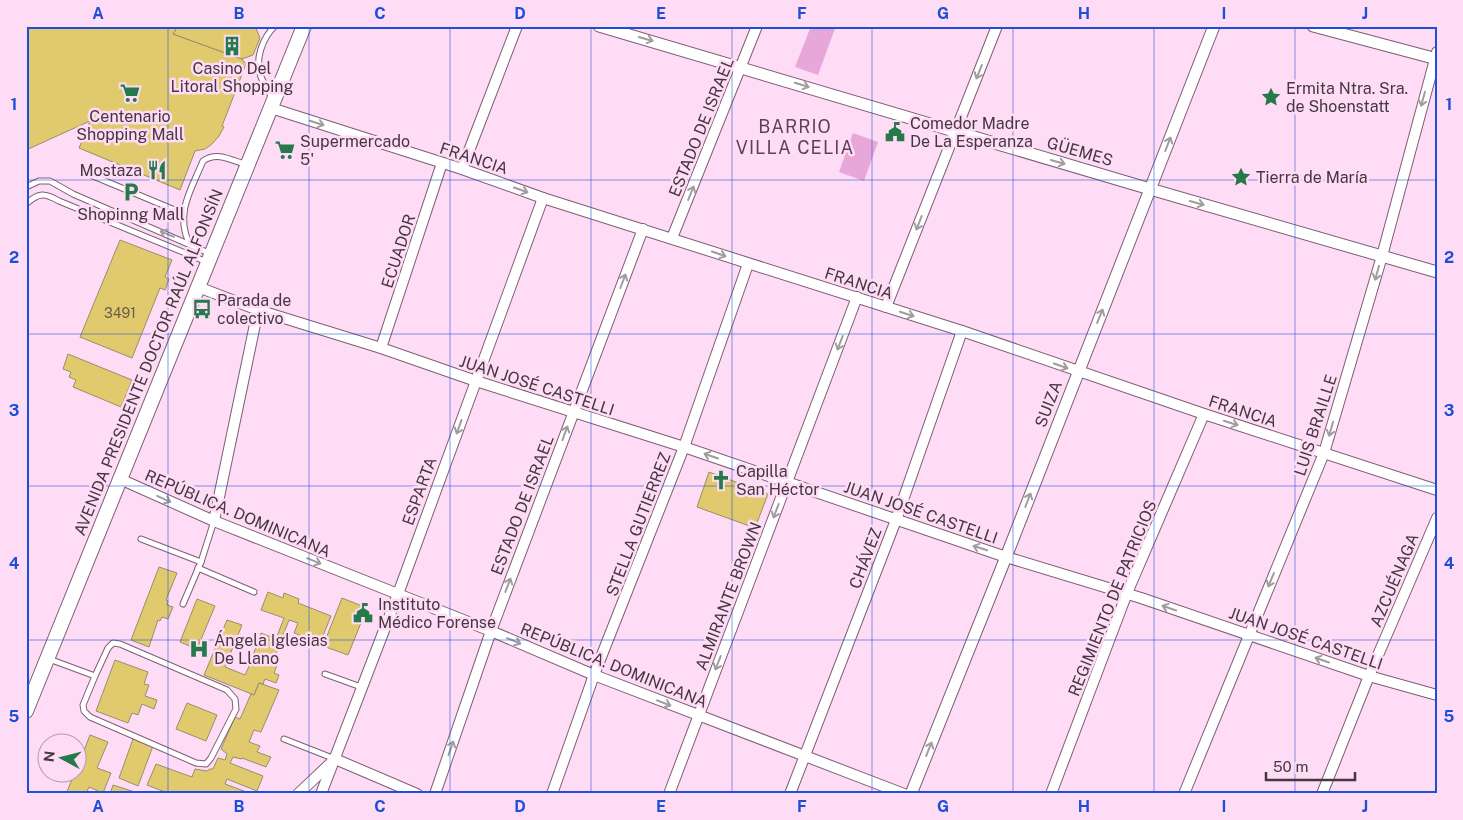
<svg xmlns="http://www.w3.org/2000/svg" width="1463" height="820" font-family="'Public Sans',sans-serif">
<style>
.green{fill:#e8a7d9}
.building{fill:#e1ca6e;stroke:#978e6b}
.lines{fill:none;stroke-linecap:round;stroke-linejoin:round}
.service-casing{stroke:#7c5e74;stroke-width:7}
.minor-casing{stroke:#7c5e74;stroke-width:12}
.tertiary-casing{stroke:#7c5e74;stroke-width:13}
.secondary-casing{stroke:#7c5e74;stroke-width:16}
.service{stroke:#fff;stroke-width:5}
.minor{stroke:#fff;stroke-width:10}
.tertiary{stroke:#fff;stroke-width:11}
.secondary{stroke:#fff;stroke-width:14}
.oneway{stroke:#a29ba0}
.grid{fill:none;stroke:#1d4ed8;stroke-width:1;stroke-opacity:0.55}
.labels{text-anchor:middle;stroke-width:5;stroke-linejoin:round;paint-order:stroke}
.number-label{font-size:14px;fill:#6b5c4c}
.poi-label{font-size:16px;fill:#443741;stroke:#ffdcf6;text-anchor:start}
.street-label{font-size:16px;fill:#443741;stroke:#ffdcf6}
.neighbourhood-label{font-size:18px;letter-spacing:1px;fill:#5e4157;stroke:#ffdcf6}
.neatline{fill:none;stroke:#1d4ed8;stroke-width:2}
.grid-label{font-size:16px;text-anchor:middle;font-weight:bold;fill:#1d4ed8}
</style>
<rect width="100%" height="100%" fill="#ffdcf6"/>
<!-- green -->
<g class="green">
<polygon points="811,26 836,26 818,75 795,67"/>
<polygon points="853,133 878,142 864,181 839,172"/>
</g>
<!-- building -->
<g class="building">
<polygon points="26,26 178,26 173,34 242,59 246,64 222,126 224,127 219,136 212,144 205,149 195,151 180,190 79,148 90,121 26,150"/>
<polygon points="178,26 255,26 260,38 253,55 242,59 173,34"/>
<polygon points="120,240 172,260 165,277 169,279 165,290 160,288 132,358 80,337"/>
<polygon points="68,354 132,380 121,407 73,387 76,380 69,377 71,372 63,369"/>
<polygon points="709,472 768,494 755,528 697,507"/>
<polygon points="159,567 177,573 166,600 168,601 167,605 173,607 168,619 162,617 160,621 158,620 149,647 131,640"/>
<polygon points="268,592 283,598 284,593 299,599 298,603 331,616 320,643 294,633 298,623 289,620 272,663 277,665 274,673 279,675 276,683 265,679 263,684 259,683 254,695 204,675 227,620 242,625 225,667 245,675 251,662 254,661 255,656 253,655 261,633 276,639 284,618 261,610"/>
<polygon points="342,598 367,608 348,655 323,646"/>
<polygon points="197,599 215,606 197,649 180,642"/>
<polygon points="115,660 148,672 144,684 149,685 145,696 157,700 154,709 142,704 138,715 132,713 128,723 96,711"/>
<polygon points="259,683 279,690 261,732 254,730 249,742 260,746 257,752 271,757 266,767 242,758 242,759 233,757 230,763 263,776 257,791 227,779 225,784 252,794 170,794 147,785 156,764 192,777 195,769 207,771 210,769 213,769 218,758 225,760 227,754 221,749 235,717 240,719 251,694 254,695"/>
<polygon points="187,703 217,715 206,741 176,729"/>
<polygon points="90,735 108,742 97,768 111,773 103,793 89,787 86,794 66,794 75,772 78,772 78,766"/>
<polygon points="133,739 153,746 138,786 119,778"/>
<polygon points="113,785 138,793 110,794"/>
</g>
<g class="lines">
<defs>
<g id="service">
<path d="M272,98C269,91 264,84 261,77C254,60 263,37 275,26"/>
<polyline points="93,176 182,213"/>
<polyline points="26,187 39,181 50,181 73,194 211,254"/>
<path d="M26,204C39,192 45,193 59,201L207,262"/>
<path d="M189,243C175,213 191,190 203,161C217,151 231,160 247,165"/>
<polyline points="141,539 201,562"/>
<polyline points="198,568 254,592"/>
<polyline points="183,604 201,562 214,521"/>
<polyline points="49,659 95,676 83,705 84,711 90,717 196,763 206,764 211,758 236,709 235,699 227,690 120,644 113,643 108,648 95,676"/>
<polyline points="325,674 361,687"/>
<polyline points="284,739 335,759"/>
</g>
<g id="minor">
<polyline points="271,108 462,169 543,198 962,331 1204,414 1437,490"/>
<polyline points="462,169 517,26"/>
<polyline points="672,238 757,26"/>
<polyline points="198,287 258,310 381,348 476,381 684,447 1006,557 1141,598 1369,676 1437,695"/>
<polyline points="886,307 997,26"/>
<polyline points="381,348 442,163"/>
<polyline points="120,479 214,521 491,631 594,675 904,794"/>
<polyline points="214,521 258,310"/>
<polyline points="298,794 335,759 417,794"/>
<polyline points="321,794 398,594 543,198"/>
<polyline points="435,794 491,631 643,229"/>
<polyline points="552,794 594,675 684,447 748,264"/>
<polyline points="669,794 857,297"/>
<polyline points="790,794 896,520 962,331"/>
<polyline points="1051,794 1127,593 1204,414"/>
<polyline points="1184,794 1324,453 1382,256 1437,52"/>
<polyline points="1322,794 1369,676 1437,518"/>
</g>
<g id="tertiary">
<polyline points="599,26 1150,189 1437,272"/>
<polyline points="1313,26 1437,59"/>
<polyline points="911,794 1006,557 1214,26"/>
</g>
<polyline id="secondary" points="26,711 304,26"/>
</defs>
<!-- service casing -->
<use href="#service" class="service-casing"/>
<!-- minor casing -->
<use href="#minor" class="minor-casing"/>
<!-- tertiary casing -->
<use href="#tertiary" class="tertiary-casing"/>
<!-- secondary casing -->
<use href="#secondary" class="secondary-casing"/>
<!-- service -->
<use href="#service" class="service"/>
<!-- minor -->
<use href="#minor" class="minor"/>
<!-- tertiary -->
<use href="#tertiary" class="tertiary"/>
<!-- secondary -->
<use href="#secondary" class="secondary"/>
</g>
<!-- one-way arrows -->
<defs><path id="oneway-shaft" d="M-6 0H5M1.5-3L5.5 0L1.5 3" fill="none" stroke-width="1.6" stroke-linecap="round" stroke-linejoin="round" transform="scale(1.25)"/></defs>
<g class="oneway">
<use href="#oneway-shaft" transform="translate(646 39) rotate(16)"/>
<use href="#oneway-shaft" transform="translate(979 72) rotate(112)"/>
<use href="#oneway-shaft" transform="translate(802 85) rotate(17)"/>
<use href="#oneway-shaft" transform="translate(1423 99) rotate(105)"/>
<use href="#oneway-shaft" transform="translate(317 123) rotate(18)"/>
<use href="#oneway-shaft" transform="translate(1168 144) rotate(-69)"/>
<use href="#oneway-shaft" transform="translate(1058 162) rotate(16)"/>
<use href="#oneway-shaft" transform="translate(521 190) rotate(19)"/>
<use href="#oneway-shaft" transform="translate(691 193) rotate(-68)"/>
<use href="#oneway-shaft" transform="translate(1197 203) rotate(16)"/>
<use href="#oneway-shaft" transform="translate(919 223) rotate(111)"/>
<use href="#oneway-shaft" transform="translate(167 234) rotate(-157)"/>
<use href="#oneway-shaft" transform="translate(719 254) rotate(19)"/>
<use href="#oneway-shaft" transform="translate(1377 273) rotate(106)"/>
<use href="#oneway-shaft" transform="translate(623 281) rotate(-69)"/>
<use href="#oneway-shaft" transform="translate(907 314) rotate(18)"/>
<use href="#oneway-shaft" transform="translate(1100 316) rotate(-68)"/>
<use href="#oneway-shaft" transform="translate(840 343) rotate(111)"/>
<use href="#oneway-shaft" transform="translate(1061 366) rotate(19)"/>
<use href="#oneway-shaft" transform="translate(1231 423) rotate(18)"/>
<use href="#oneway-shaft" transform="translate(459 427) rotate(110)"/>
<use href="#oneway-shaft" transform="translate(1331 429) rotate(106)"/>
<use href="#oneway-shaft" transform="translate(565 433) rotate(-70)"/>
<use href="#oneway-shaft" transform="translate(711 456) rotate(-161)"/>
<use href="#oneway-shaft" transform="translate(164 499) rotate(24)"/>
<use href="#oneway-shaft" transform="translate(1028 500) rotate(-69)"/>
<use href="#oneway-shaft" transform="translate(776 511) rotate(111)"/>
<use href="#oneway-shaft" transform="translate(980 548) rotate(-162)"/>
<use href="#oneway-shaft" transform="translate(314 561) rotate(22)"/>
<use href="#oneway-shaft" transform="translate(1271 580) rotate(113)"/>
<use href="#oneway-shaft" transform="translate(508 585) rotate(-69)"/>
<use href="#oneway-shaft" transform="translate(1169 608) rotate(-161)"/>
<use href="#oneway-shaft" transform="translate(514 641) rotate(23)"/>
<use href="#oneway-shaft" transform="translate(1322 660) rotate(-161)"/>
<use href="#oneway-shaft" transform="translate(718 663) rotate(111)"/>
<use href="#oneway-shaft" transform="translate(664 703) rotate(21)"/>
<use href="#oneway-shaft" transform="translate(451 748) rotate(-71)"/>
<use href="#oneway-shaft" transform="translate(929 749) rotate(-68)"/>
</g>
<!-- grid -->
<path class="grid" d="M168,26V794M309,26V794M450,26V794M591,26V794M732,26V794M872,26V794M1013,26V794M1154,26V794M1295,26V794M26,180H1437M26,334H1437M26,486H1437M26,640H1437"/>
<!-- icons -->
<defs>
<symbol id="building-bare" viewBox="-9 -9 18 18"><path d="M-4-6H4V6H1V3H-1V6H-4ZM-2.5-4.3h1.7v1.8h-1.7ZM.8-4.3h1.7v1.8H.8ZM-2.5-1h1.7V.8h-1.7ZM.8-1h1.7V.8H.8Z" fill="#25794b" stroke="#ffdcf6" stroke-width="2.5" paint-order="stroke"/></symbol>
<symbol id="supermarket-bare" viewBox="-9 -9 18 18"><path d="M-6-5.5h2.5l.6 2H6L4.5 2H-2.5L-4.4-4H-6ZM-1.5 3.2a1.3 1.3 0 1 0 .1 0ZM3 3.2a1.3 1.3 0 1 0 .1 0Z" fill="#25794b" stroke="#ffdcf6" stroke-width="2.5" paint-order="stroke"/></symbol>
<symbol id="sight-bare" viewBox="-9 -9 18 18"><path d="M0-6L1.8-2.2L6-1.7L2.9 1.2L3.7 5.4L0 3.3L-3.7 5.4L-2.9 1.2L-6-1.7L-1.8-2.2Z" fill="#25794b" stroke="#ffdcf6" stroke-width="2.5" paint-order="stroke"/></symbol>
<symbol id="civic-bare" viewBox="-9 -9 18 18"><path d="M-.6-6.5H3V-4.5H.6V-3L4-1V1h2V6H-6V1h2V-1L-.6-3ZM-1.2 2.5V6h2.4V2.5Z" fill="#25794b" stroke="#ffdcf6" stroke-width="2.5" paint-order="stroke"/></symbol>
<symbol id="restaurant-bare" viewBox="-9 -9 18 18"><path d="M-5-6h1v4h1v-4h1v4h1v-4h1v5L-1.5 .5V6h-2V.5L-5-1ZM5-6V6H3V1.5H1.5Q1.5-4 5-6Z" fill="#25794b" stroke="#ffdcf6" stroke-width="2.5" paint-order="stroke"/></symbol>
<symbol id="parking-bare" viewBox="-9 -9 18 18"><path d="M-3.5-5.5H1a3.5 3.5 0 0 1 0 7H-1V5.5H-3.5ZM-1-3.4V-.6H.8a1.4 1.4 0 0 0 0-2.8Z" fill="#25794b" stroke="#ffdcf6" stroke-width="2.5" paint-order="stroke"/></symbol>
<symbol id="bus-bare" viewBox="-9 -9 18 18"><path d="M-5-6H5V4H4V6H2V4H-2V6H-4V4H-5ZM-3.5-4V0h7V-4ZM-3.5 1.2v1.5H-2V1.2ZM2 1.2v1.5H3.5V1.2Z" fill="#25794b" stroke="#ffdcf6" stroke-width="2.5" paint-order="stroke"/></symbol>
<symbol id="church-bare" viewBox="-9 -9 18 18"><path d="M-1.2-6h2.4v3.5h3.3v2.4h-3.3V6h-2.4V-.1h-3.3v-2.4h3.3Z" fill="#25794b" stroke="#ffdcf6" stroke-width="2.5" paint-order="stroke"/></symbol>
<symbol id="hospital-bare" viewBox="-9 -9 18 18"><path d="M-5-5h3v3.5h4V-5h3V5h-3V1.5h-4V5h-3Z" fill="#25794b" stroke="#ffdcf6" stroke-width="2.5" paint-order="stroke"/></symbol>
</defs>
<g fill-rule="evenodd">
<use href="#building-bare" x="218" y="32" width="28" height="28"/>
<use href="#supermarket-bare" x="116" y="79" width="28" height="28"/>
<use href="#sight-bare" x="1257" y="83" width="28" height="28"/>
<use href="#civic-bare" x="881" y="118" width="28" height="28"/>
<use href="#supermarket-bare" x="271" y="136" width="28" height="28"/>
<use href="#restaurant-bare" x="143" y="156" width="28" height="28"/>
<use href="#sight-bare" x="1227" y="163" width="28" height="28"/>
<use href="#parking-bare" x="117" y="178" width="28" height="28"/>
<use href="#bus-bare" x="188" y="295" width="28" height="28"/>
<use href="#church-bare" x="707" y="466" width="28" height="28"/>
<use href="#civic-bare" x="349" y="599" width="28" height="28"/>
<use href="#hospital-bare" x="185" y="635" width="28" height="28"/>
</g>
<g class="labels">
<!-- number labels -->
<g class="number-label">
<text x="120" y="318">3491</text>
</g>
<!-- poi labels -->
<g class="poi-label">
<text x="232" y="74" text-anchor="middle">Casino Del<tspan x="232" dy="18">Litoral Shopping</tspan></text>
<text x="1286" y="94">Ermita Ntra. Sra.<tspan x="1286" dy="18">de Shoenstatt</tspan></text>
<text x="130" y="122" text-anchor="middle">Centenario<tspan x="130" dy="18">Shopping Mall</tspan></text>
<text x="910" y="129">Comedor Madre<tspan x="910" dy="18">De La Esperanza</tspan></text>
<text x="300" y="147">Supermercado<tspan x="300" dy="18">5'</tspan></text>
<text x="142" y="176" text-anchor="end">Mostaza</text>
<text x="1256" y="183">Tierra de María</text>
<text x="131" y="220" text-anchor="middle">Shopinng Mall</text>
<text x="217" y="306">Parada de<tspan x="217" dy="18">colectivo</tspan></text>
<text x="736" y="477">Capilla<tspan x="736" dy="18">San Héctor</tspan></text>
<text x="378" y="610">Instituto<tspan x="378" dy="18">Médico Forense</tspan></text>
<text x="214" y="646">Ángela Iglesias<tspan x="214" dy="18">De Llano</tspan></text>
</g>
<!-- street labels -->
<g class="street-label">
<text transform="translate(701 127) rotate(-68)" y="6">ESTADO DE ISRAEL</text>
<text transform="translate(1080 151) rotate(16)" y="6">GÜEMES</text>
<text transform="translate(474 158) rotate(18)" y="6">FRANCIA</text>
<text transform="translate(398 251) rotate(-72)" y="6">ECUADOR</text>
<text transform="translate(859 283) rotate(18)" y="6">FRANCIA</text>
<text transform="translate(148 362) rotate(-68)" y="6">AVENIDA PRESIDENTE DOCTOR RAÚL ALFONSÍN</text>
<text transform="translate(537 385) rotate(18)" y="6">JUAN JOSÉ CASTELLI</text>
<text transform="translate(1048 404) rotate(-69)" y="6">SUIZA</text>
<text transform="translate(1243 411) rotate(18)" y="6">FRANCIA</text>
<text transform="translate(1315 425) rotate(-72)" y="6">LUIS BRAILLE</text>
<text transform="translate(419 491) rotate(-70)" y="6">ESPARTA</text>
<text transform="translate(522 505) rotate(-69)" y="6">ESTADO DE ISRAEL</text>
<text transform="translate(921 512) rotate(19)" y="6">JUAN JOSÉ CASTELLI</text>
<text transform="translate(238 513) rotate(23)" y="6">REPÚBLICA. DOMINICANA</text>
<text transform="translate(638 524) rotate(-69)" y="6">STELLA GUTIERREZ</text>
<text transform="translate(865 558) rotate(-69)" y="6">CHÁVEZ</text>
<text transform="translate(1394 580) rotate(-67)" y="6">AZCUÉNAGA</text>
<text transform="translate(728 596) rotate(-69)" y="6">ALMIRANTE BROWN</text>
<text transform="translate(1112 598) rotate(-68)" y="6">REGIMIENTO DE PATRICIOS</text>
<text transform="translate(1306 638) rotate(19)" y="6">JUAN JOSÉ CASTELLI</text>
<text transform="translate(614 665) rotate(22)" y="6">REPÚBLICA. DOMINICANA</text>
</g>
<!-- neighbourhood labels -->
<g class="neighbourhood-label">
<text x="795" y="133">BARRIO<tspan x="795" dy="21">VILLA CELIA</tspan></text>
</g>
</g>
<!-- border -->
<rect width="1463" height="820" fill="none" stroke="#ffdcf6" stroke-width="55"/>
<!-- north arrow -->
<g transform="translate(62 758) rotate(277)"><circle r="24" fill="#ffdcf6" stroke="#b49aae"/>
<path d="M0-4L9 19L0 12L-9 19Z" fill="#25794b"/>
<text y="-8" font-size="14" font-weight="bold" text-anchor="middle" fill="#443741">N</text>
</g>
<!-- scale -->
<path d="M1266 772v8h89v-8" fill="none" stroke="#443741" stroke-width="2.5"/>
<text x="1273" y="772" font-size="15" fill="#443741" stroke="#ffdcf6" stroke-width="4" paint-order="stroke">50 m</text>
<rect x="28" y="28" width="1408" height="764" class="neatline"/>
<g class="grid-label">
<text x="98" y="19">A</text>
<text x="239" y="19">B</text>
<text x="380" y="19">C</text>
<text x="520" y="19">D</text>
<text x="661" y="19">E</text>
<text x="802" y="19">F</text>
<text x="943" y="19">G</text>
<text x="1084" y="19">H</text>
<text x="1224" y="19">I</text>
<text x="1365" y="19">J</text>
<text x="14" y="110">1</text>
<text x="1449" y="110">1</text>
<text x="14" y="263">2</text>
<text x="1449" y="263">2</text>
<text x="14" y="416">3</text>
<text x="1449" y="416">3</text>
<text x="14" y="569">4</text>
<text x="1449" y="569">4</text>
<text x="14" y="722">5</text>
<text x="1449" y="722">5</text>
<text x="98" y="812">A</text>
<text x="239" y="812">B</text>
<text x="380" y="812">C</text>
<text x="520" y="812">D</text>
<text x="661" y="812">E</text>
<text x="802" y="812">F</text>
<text x="943" y="812">G</text>
<text x="1084" y="812">H</text>
<text x="1224" y="812">I</text>
<text x="1365" y="812">J</text>
</g>
</svg>
